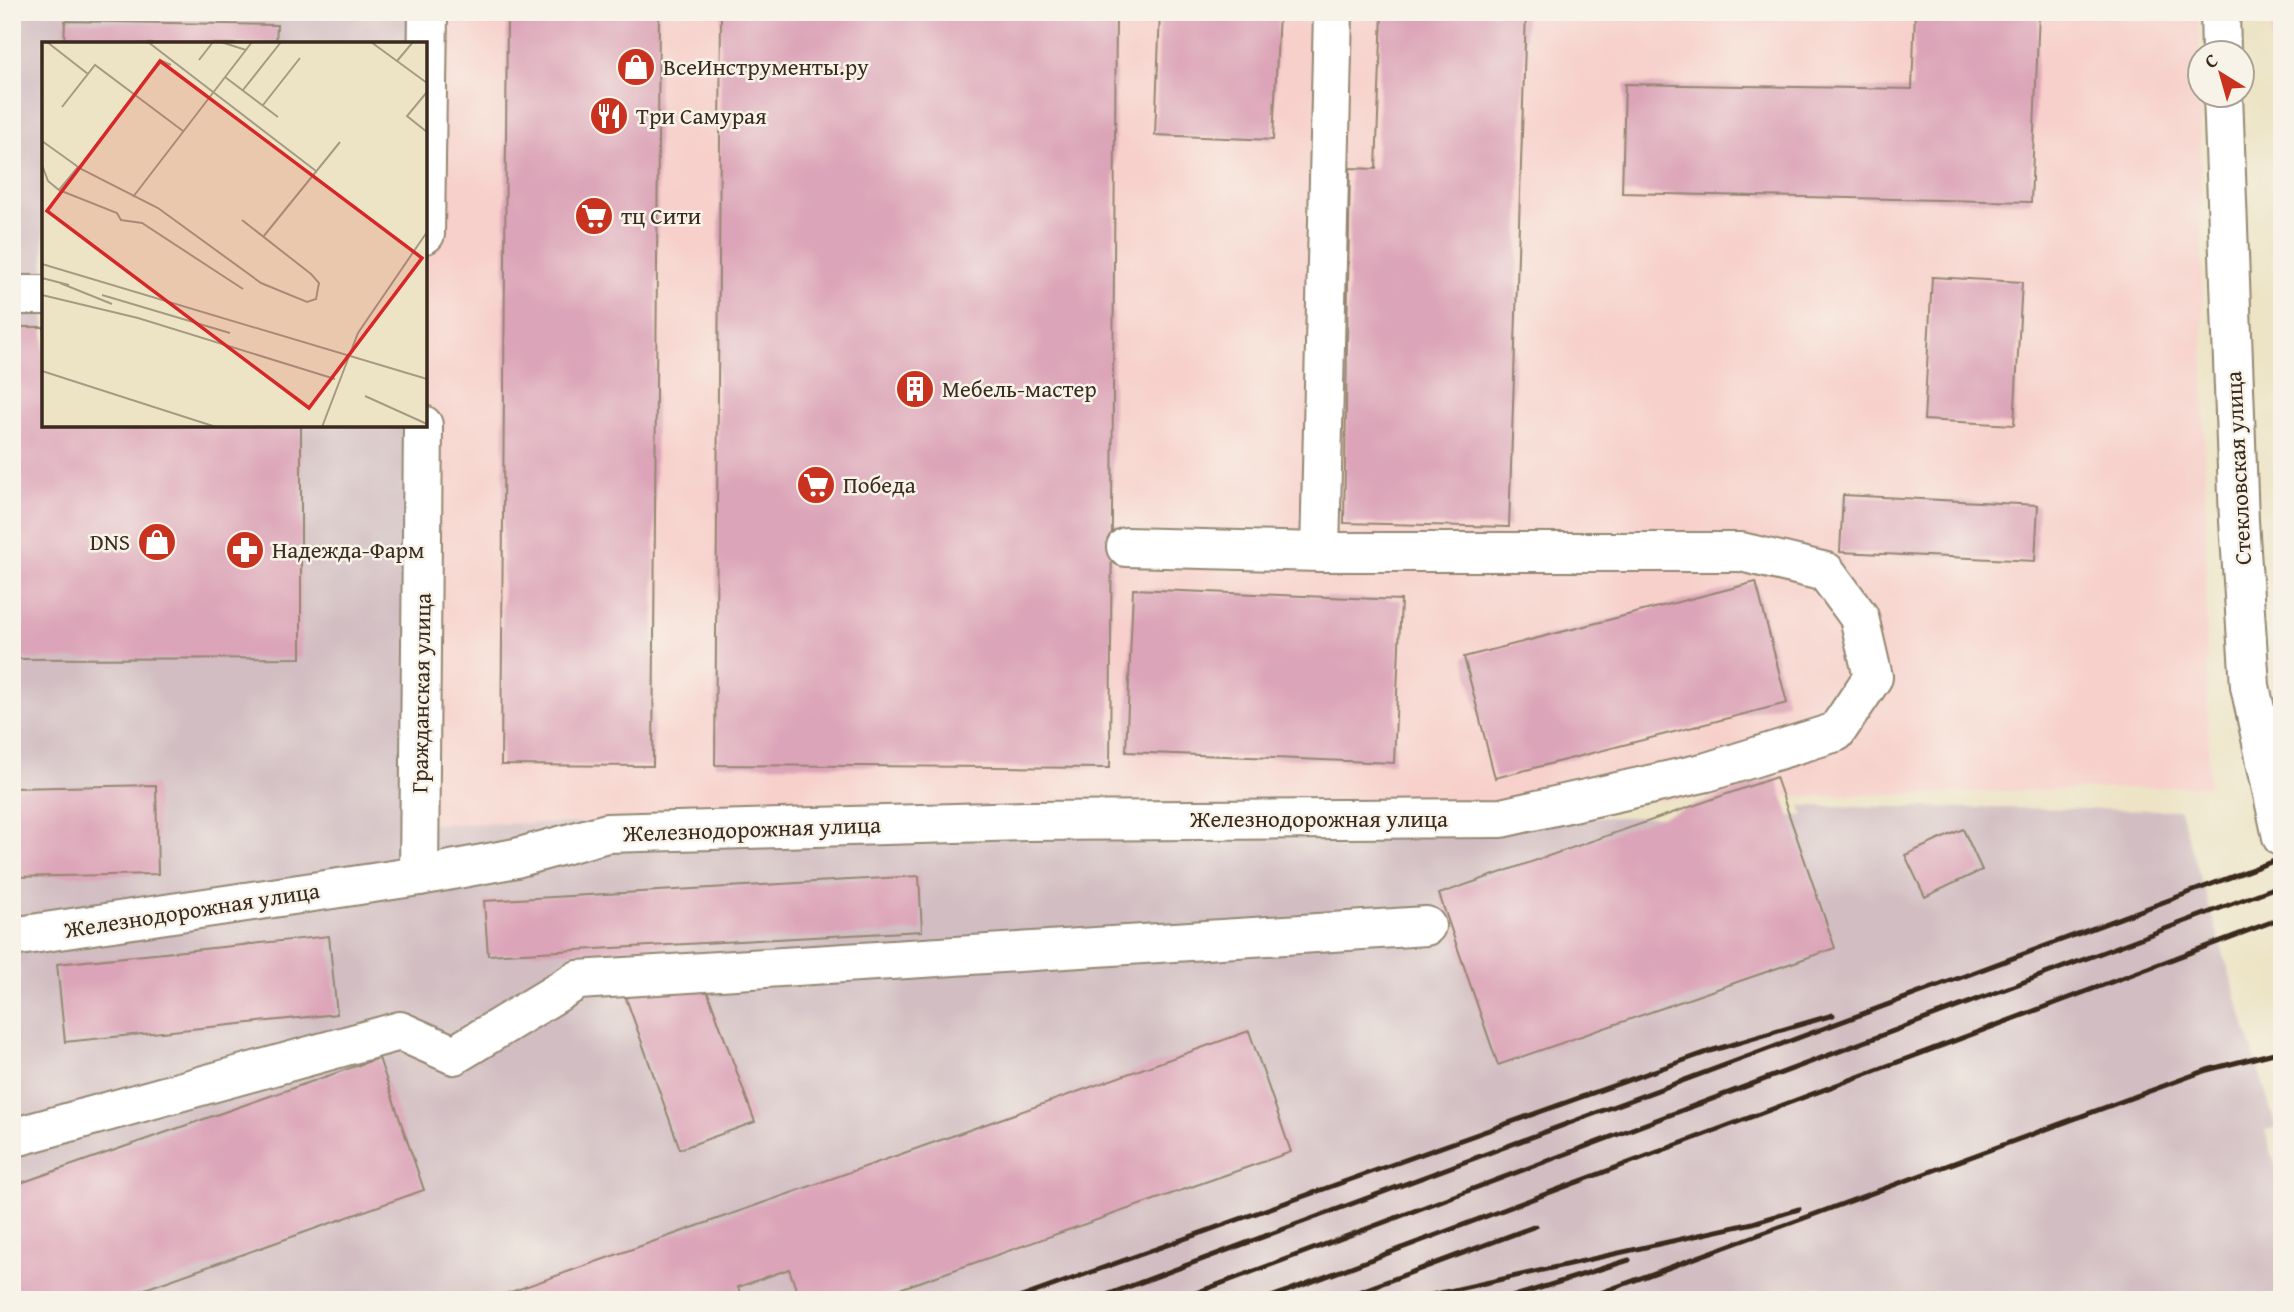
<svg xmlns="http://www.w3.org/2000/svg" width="2294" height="1312" font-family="'Gentium Book Plus',serif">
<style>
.built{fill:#f7d0cb;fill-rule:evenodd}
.industrial{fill:#d2bec2}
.building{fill:#dca4b8}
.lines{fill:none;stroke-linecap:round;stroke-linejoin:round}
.minor-casing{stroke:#948772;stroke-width:42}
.minor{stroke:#fff;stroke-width:38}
.rail{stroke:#3b2a1e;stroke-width:5}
.labels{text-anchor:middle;stroke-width:5;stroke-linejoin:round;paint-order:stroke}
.poi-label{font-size:23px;fill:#3b2a1e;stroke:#f7f3e8;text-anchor:start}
.street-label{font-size:23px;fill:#3b2a1e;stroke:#f7f3e8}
.inset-road{fill:none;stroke:#a69a83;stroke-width:2}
.view{fill:#d62828;fill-opacity:0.15;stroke:#d62828;stroke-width:3.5}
.inset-edge{fill:none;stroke:#3b2a1e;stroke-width:3.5}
</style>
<rect width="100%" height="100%" fill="#f7f3e8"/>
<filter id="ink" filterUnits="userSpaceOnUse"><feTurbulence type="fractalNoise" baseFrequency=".0143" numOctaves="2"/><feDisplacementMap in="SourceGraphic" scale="14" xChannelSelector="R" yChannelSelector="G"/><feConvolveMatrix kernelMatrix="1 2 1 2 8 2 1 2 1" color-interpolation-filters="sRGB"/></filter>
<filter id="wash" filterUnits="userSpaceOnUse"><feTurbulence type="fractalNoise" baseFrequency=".00686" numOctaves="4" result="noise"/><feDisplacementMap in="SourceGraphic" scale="28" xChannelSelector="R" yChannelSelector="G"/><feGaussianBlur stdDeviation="1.57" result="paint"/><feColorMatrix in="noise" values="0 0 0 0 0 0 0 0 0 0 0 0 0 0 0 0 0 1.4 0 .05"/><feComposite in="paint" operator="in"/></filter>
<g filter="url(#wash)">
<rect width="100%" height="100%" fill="#ede4c6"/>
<!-- built -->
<g class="built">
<path d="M12,12H2199L2209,786L601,827L12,922ZM44,44H425V425H44Z"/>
<polygon points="2269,12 2282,12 2282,196"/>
</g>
<!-- industrial -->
<polygon class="industrial" points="12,12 423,12 422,44 44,44 44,425 420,425 418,824 1804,816 1800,806 2180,810 2276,1127 2265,1131 2282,1185 2282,1300 12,1300"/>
<g id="blocks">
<!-- building -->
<g class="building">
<polygon points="507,12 659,12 653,766 501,765"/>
<polygon points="721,12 1116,12 1110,768 715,765"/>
<polygon points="1160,12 1279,12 1273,140 1155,135"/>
<polygon points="1382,12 1526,12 1509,527 1344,523 1350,168 1376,169"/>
<polygon points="1915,12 2039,12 2031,202 1622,193 1625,84 1912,89"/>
<polygon points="65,21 277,25 276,44 64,44"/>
<polygon points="1932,277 2022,282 2014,425 1924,420"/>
<polygon points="12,327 44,327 44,425 301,425 301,658 12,659"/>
<polygon points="1843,495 2038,505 2035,561 1840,552"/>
<polygon points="1756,582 1787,703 1495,778 1464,657"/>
<polygon points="1133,589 1401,600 1394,763 1126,752"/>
<polygon points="1776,777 1835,948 1498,1065 1439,894"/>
<polygon points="156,785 158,874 12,877 12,788"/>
<polygon points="1963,829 1982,870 1925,897 1905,855"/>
<polygon points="919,876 922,931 488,955 484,901"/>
<polygon points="329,936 337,1014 65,1042 57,964"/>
<polygon points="700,971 755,1122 680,1149 626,998"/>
<polygon points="1249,1031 1291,1152 868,1300 800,1300 789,1269 738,1287 742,1300 488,1300"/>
<polygon points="379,1058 424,1190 114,1300 12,1300 12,1186"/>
</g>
</g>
</g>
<g filter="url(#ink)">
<use href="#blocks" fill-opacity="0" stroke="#948772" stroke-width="2"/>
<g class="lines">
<defs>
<g id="minor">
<polyline points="2220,12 2221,52"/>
<polyline points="2223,94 2239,521 2250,686 2282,837"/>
<polyline points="425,234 428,12"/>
<polyline points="12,295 44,295"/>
<polyline points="1320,552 1333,12"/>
<polyline points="419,876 423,425"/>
<polyline points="12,937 419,876 516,858 607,833 1026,821 1501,818 1707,772 1836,732 1873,677 1859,617 1826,572 1741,552 1320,552 1126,547"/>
<polyline points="12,1138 400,1031 454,1055 578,980 1426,926"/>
</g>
</defs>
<!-- minor casing -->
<use href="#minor" class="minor-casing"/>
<!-- minor -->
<use href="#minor" class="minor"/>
<!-- rail -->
<g class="rail">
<polyline points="1013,1300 1710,1051 1833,1015"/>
<polyline points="1093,1300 2282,858"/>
<polyline points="1177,1300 2282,885"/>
<polyline points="1263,1300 2282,918"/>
<polyline points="1337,1300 1536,1226"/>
<polyline points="1409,1300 1753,1223 1799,1209"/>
<polyline points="1502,1300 1629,1260"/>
<polyline points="1581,1300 2207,1070 2282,1051"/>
</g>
</g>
</g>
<!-- icons -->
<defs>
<symbol id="shop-disc" viewBox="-11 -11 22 22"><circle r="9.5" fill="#c8321e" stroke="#f7f3e8"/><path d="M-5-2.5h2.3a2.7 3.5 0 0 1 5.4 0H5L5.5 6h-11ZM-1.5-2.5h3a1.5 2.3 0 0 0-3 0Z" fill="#fff"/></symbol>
<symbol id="restaurant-disc" viewBox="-11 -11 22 22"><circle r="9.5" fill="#c8321e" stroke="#f7f3e8"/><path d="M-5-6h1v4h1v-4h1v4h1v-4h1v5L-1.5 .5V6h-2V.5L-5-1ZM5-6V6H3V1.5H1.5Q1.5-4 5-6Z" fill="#fff"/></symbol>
<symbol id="supermarket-disc" viewBox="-11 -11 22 22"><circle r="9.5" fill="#c8321e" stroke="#f7f3e8"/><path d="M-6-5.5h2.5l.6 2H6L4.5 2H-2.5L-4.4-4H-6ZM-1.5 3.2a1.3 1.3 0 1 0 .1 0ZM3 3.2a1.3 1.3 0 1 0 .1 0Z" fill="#fff"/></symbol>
<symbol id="building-disc" viewBox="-11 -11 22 22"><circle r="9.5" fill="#c8321e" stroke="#f7f3e8"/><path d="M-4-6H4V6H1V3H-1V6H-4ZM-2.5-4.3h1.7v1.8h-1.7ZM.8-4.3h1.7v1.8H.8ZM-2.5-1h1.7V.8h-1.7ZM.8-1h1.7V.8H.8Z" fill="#fff"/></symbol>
<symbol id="pharmacy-disc" viewBox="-11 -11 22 22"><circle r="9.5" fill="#c8321e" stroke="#f7f3e8"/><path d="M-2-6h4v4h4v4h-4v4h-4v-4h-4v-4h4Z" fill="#fff"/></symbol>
</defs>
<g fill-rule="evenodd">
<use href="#shop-disc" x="614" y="45" width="44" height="44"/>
<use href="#restaurant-disc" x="587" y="94" width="44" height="44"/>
<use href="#supermarket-disc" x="572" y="194" width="44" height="44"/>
<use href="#building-disc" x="893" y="367" width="44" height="44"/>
<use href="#supermarket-disc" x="794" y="463" width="44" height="44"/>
<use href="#shop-disc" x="135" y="520" width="44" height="44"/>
<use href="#pharmacy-disc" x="223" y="528" width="44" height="44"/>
</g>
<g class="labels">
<!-- poi labels -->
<g class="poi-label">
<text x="663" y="75">ВсеИнструменты.ру</text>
<text x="636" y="124">Три Самурая</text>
<text x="621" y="224">тц Сити</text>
<text x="942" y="397">Мебель-мастер</text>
<text x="843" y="493">Победа</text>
<text x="130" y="550" text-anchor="end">DNS</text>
<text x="272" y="558">Надежда-Фарм</text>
</g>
<!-- street labels -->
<g class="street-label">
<text transform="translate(2238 468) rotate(-93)" y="8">Стекловская улица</text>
<text transform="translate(421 693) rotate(-89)" y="8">Гражданская улица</text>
<text x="1319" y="827">Железнодорожная улица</text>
<text transform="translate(752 829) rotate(-2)" y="8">Железнодорожная улица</text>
<text transform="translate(192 910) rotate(-9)" y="8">Железнодорожная улица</text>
</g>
</g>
<!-- overview -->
<g transform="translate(42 42)">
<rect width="385" height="385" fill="#ede4c6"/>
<path class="inset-road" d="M5,0L46,32M106,0L274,129M179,0L204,8M329,0L385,41M157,18L171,0M355,19L371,0M106,35L120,19L129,23M183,35L236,75M201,48L239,0M385,50L365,74L385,90M221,63L258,16M20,65L53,23L141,89M0,99L39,127L116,166L219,241L265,260L274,257L277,241L269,232L200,178M0,123L6,139L17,148L36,125M17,148L75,171L79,178L100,181L201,247M91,155L210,0M221,195L298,100M0,222L385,337M0,236L27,243M18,241L70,262M0,253L96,276L293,337M60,253L188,291M0,329L174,385M323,354L385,382M280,385L316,291L385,190"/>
<path class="view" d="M118,19L380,216L267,366L5,169Z"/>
<rect width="385" height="385" class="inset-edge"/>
</g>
<!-- margin -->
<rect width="2294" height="1312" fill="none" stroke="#f7f3e8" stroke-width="42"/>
<!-- north arrow -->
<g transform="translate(2221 74) rotate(323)"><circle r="33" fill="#f7f3e8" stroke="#aca397" stroke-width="2"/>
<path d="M0-5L12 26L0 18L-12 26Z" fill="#c8321e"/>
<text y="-10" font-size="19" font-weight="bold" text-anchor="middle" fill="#3b2a1e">С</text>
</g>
</svg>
